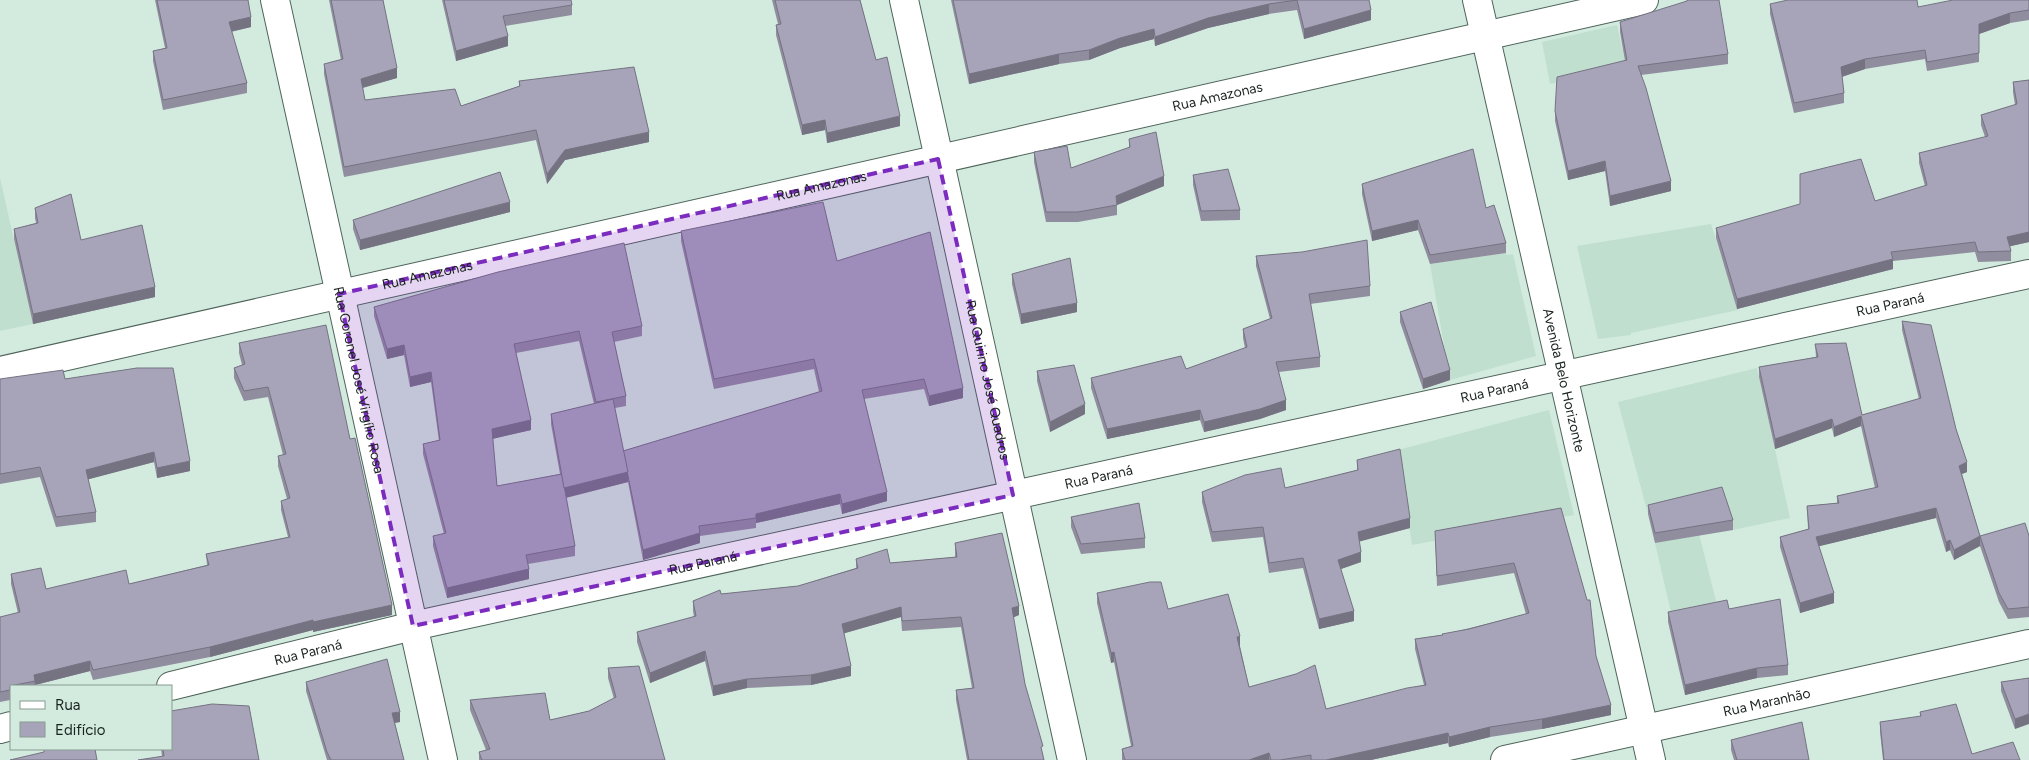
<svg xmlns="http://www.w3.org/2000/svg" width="2029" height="760" font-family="Figtree,sans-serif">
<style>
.built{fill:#c0dfcf}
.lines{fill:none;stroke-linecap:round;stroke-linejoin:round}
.street-casing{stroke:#4f645a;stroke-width:30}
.secondary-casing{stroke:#4f645a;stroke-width:30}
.street{stroke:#fff;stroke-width:28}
.secondary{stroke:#fff;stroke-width:28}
.wall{fill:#908d9f;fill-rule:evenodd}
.shaded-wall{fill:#757382}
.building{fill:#a7a4b9;stroke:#757382}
.marked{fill:#7b2cbf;fill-opacity:0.2;stroke:#7b2cbf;stroke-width:4;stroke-dasharray:10 6;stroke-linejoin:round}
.labels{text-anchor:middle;stroke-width:5;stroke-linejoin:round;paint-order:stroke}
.street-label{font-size:14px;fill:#1a231f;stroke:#d2ebde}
</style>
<rect width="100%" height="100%" fill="#d2ebde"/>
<!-- built -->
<g class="built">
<polygon points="1617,25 1627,70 1550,84 1542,42"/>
<polygon points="0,178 33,324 0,331"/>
<polygon points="1711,224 1738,310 1631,333 1631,335 1598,339 1577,246"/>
<polygon points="1506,253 1507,255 1513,254 1536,356 1450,380 1430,264"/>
<polygon points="1757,368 1790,518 1733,530 1722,497 1648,514 1618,402"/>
<polygon points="1549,410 1574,515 1412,545 1398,450"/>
<polygon points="1699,534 1717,605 1673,621 1655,543"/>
</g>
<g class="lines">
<defs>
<g id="street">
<path id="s1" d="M275,0L443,760"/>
<path id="s2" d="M904,0L1072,760"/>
<path id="s3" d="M0,371L1644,0"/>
<path id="s4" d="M171,686L413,626L2029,274"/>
<polyline points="0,729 11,726"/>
<path id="s5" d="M1505,760L2029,644"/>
</g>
<g id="secondary">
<path id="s6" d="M1477,0L1651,760"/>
</g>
</defs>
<!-- street casing -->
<use href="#street" class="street-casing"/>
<!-- secondary casing -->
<use href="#secondary" class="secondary-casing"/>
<!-- street -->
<use href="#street" class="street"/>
<!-- secondary -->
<use href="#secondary" class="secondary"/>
</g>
<!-- wall -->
<g class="wall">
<polygon points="155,0 248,0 251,27 231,32 247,83 247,93 163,110 153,61 153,51 165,48"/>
<polygon points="329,0 383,0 397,78 363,88 365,100 461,106 519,86 519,81 649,142 565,160 547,184 536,140 344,177 324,74 324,64 341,60"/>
<polygon points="442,0 571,0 572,5 572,15 505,26 508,46 456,61"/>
<polygon points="772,0 860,0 876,60 900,126 827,143 825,130 802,135 776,35 776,25 778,24"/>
<polygon points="951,0 1369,0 1371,20 1304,39 1297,10 1269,14 1208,28 1155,46 1154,39 1120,48 1089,60 1059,64 969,84"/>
<polygon points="2029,0 2029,20 2010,23 1979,34 1979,62 1927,71 1925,59 1865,69 1842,77 1844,93 1844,103 1794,113 1770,14 1770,4 1918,7"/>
<polygon points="1620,22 1728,54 1728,64 1641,75 1671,191 1610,206 1605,171 1568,180 1555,121 1555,111 1625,61 1620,32"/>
<polygon points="2029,80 2029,242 2010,246 2011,251 2011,261 1978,262 1975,252 1893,261 1893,269 1737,309 1716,238 1716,228 1875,201 1925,186 1919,163 1919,153 1985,137 1981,125 1981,115 2015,105 2013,92 2013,82"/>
<polygon points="1129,139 1164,186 1117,205 1117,215 1078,222 1046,222 1034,162 1034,152 1071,168 1129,148"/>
<polygon points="1193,175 1240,210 1240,220 1201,221 1193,185"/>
<polygon points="1362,184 1486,208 1506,243 1506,253 1430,264 1418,230 1372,241 1362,194"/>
<polygon points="35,208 81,240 155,297 33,324 14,239 14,229 36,223 35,218"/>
<polygon points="510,212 360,250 353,229 353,220"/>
<path d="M681,231L837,261L963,398L929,406L924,389L864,399L887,501L842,514L840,504L756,523V528L700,536V543L643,560L628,482L566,498L575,546V556L528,564L529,579L447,598L433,546V536L444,534L423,454V444L439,441L431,382L410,387L404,355L387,359L374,316V307L642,326V336L614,342L626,396V406L615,408L623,451L819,392L814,369L714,389L681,241ZM579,341L594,404L551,414V424L560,474L497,486L492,439L531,430L516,353Z"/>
<polygon points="1256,256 1370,286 1370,296 1310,304 1320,357 1320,367 1279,372 1286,410 1260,419 1204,432 1200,420 1107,439 1091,388 1091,378 1186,369 1245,348 1243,338 1243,329 1270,319 1256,266"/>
<polygon points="1012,274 1077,312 1021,324 1012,284"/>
<polygon points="1400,312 1450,380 1423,389 1400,322"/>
<polygon points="1902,321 1956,429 1967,472 1962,474 1980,536 2029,536 2029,617 2008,619 1999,602 1980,546 1954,560 1950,550 1946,552 1936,518 1819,546 1834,603 1800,613 1780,547 1780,537 1808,529 1807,506 1837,503 1837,496 1875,488 1861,426 1834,437 1832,428 1775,449 1759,377 1759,367 1816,357 1815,344 1862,415 1919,399 1902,330"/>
<polygon points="239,343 350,439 392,615 313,632 313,630 210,657 93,680 90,671 35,685 35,686 11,686 11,696 10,696 10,700 0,702 0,617 18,613 11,584 11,574 46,589 129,584 207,565 206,554 288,537 281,510 281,501 287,499 278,466 278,456 283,455 268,397 244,401 234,378 234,368 242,365 239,353"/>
<polygon points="1037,371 1085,414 1050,432 1037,381"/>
<polygon points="0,379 65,379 190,471 157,478 154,462 88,479 96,512 96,522 56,527 40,477 0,484"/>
<polygon points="1357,460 1410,528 1359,541 1361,562 1341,569 1354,621 1319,629 1303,568 1269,573 1263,537 1212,542 1202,502 1202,492 1285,488 1357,470"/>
<polygon points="1648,505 1733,520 1733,530 1655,543 1648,514"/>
<polygon points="1561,508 1596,656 1611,715 1542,729 1490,737 1449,747 1448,743 1371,760 1122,760 1122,749 1131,746 1114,662 1111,663 1097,603 1097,593 1168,609 1240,646 1249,687 1326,709 1424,685 1415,649 1415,639 1442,635 1526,614 1514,573 1437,586 1435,531"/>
<polygon points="1071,517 1145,538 1145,548 1081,554 1071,527"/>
<polygon points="955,543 1019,615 1013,617 1025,684 1044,760 967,760 956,700 956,690 972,688 961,627 902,631 901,617 844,633 851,676 811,685 747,688 713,696 705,661 650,683 637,642 637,632 694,617 693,611 693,601 721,594 798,586 856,568 856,559 890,563 955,557"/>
<polygon points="1729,609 1788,665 1788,675 1757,678 1685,695 1668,622 1668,612"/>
<polygon points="608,668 665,760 479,760 479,752 486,750 470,710 470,700 550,720 589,711 614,699 608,678"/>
<polygon points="2029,678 2015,729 2001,691 2001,682"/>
<polygon points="306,682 400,722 395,723 404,760 327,760 306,691"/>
<polygon points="1920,712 1972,754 2020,760 1883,760 1880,732 1880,722 1920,717"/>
<polygon points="1731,740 1809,760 1734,760 1731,750"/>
<polygon points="161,749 171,749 259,760 162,756"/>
</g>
<!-- shaded-wall -->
<g class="shaded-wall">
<polygon points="1269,4 1269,14 1208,28 1155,46 1155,37 1208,18"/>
<polygon points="1371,10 1371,20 1304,39 1304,29"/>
<polygon points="2010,13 2010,23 1979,34 1979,24"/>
<polygon points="251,17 251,27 229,32 229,22"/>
<polygon points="1154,29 1154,39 1120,48 1089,60 1089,50 1120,38"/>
<polygon points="508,36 508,46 456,61 456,51"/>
<polygon points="1059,54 1059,64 969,84 969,74"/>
<polygon points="1865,59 1865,69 1841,77 1841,67"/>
<polygon points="397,68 397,78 361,88 361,79"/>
<polygon points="900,116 900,126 827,143 827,133"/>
<polygon points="825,120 825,130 802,135 802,125"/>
<polygon points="649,132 649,142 565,160 547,184 547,174 565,150"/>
<polygon points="1605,161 1605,171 1568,180 1568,171"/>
<polygon points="1164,176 1164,186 1117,205 1116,196"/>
<polygon points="1671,181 1671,191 1610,206 1610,196"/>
<polygon points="510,202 510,212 360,250 360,240"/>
<polygon points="1418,220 1418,230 1372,241 1372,231"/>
<polygon points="2029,232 2029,242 2007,247 2007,237"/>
<polygon points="1893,259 1893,269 1737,309 1737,299"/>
<polygon points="155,287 155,297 33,324 33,314"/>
<polygon points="1077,303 1077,312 1021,324 1021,314"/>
<polygon points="404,345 404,355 387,359 387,349"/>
<polygon points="1450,370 1450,380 1423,389 1423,379"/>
<polygon points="431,372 431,382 410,387 410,377"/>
<polygon points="963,388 963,398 929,406 929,396"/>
<polygon points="1286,400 1286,410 1260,419 1204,432 1204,422"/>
<polygon points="1085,404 1085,414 1050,432 1050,422"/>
<polygon points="1200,410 1200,420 1107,439 1107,429"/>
<polygon points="1861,416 1861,426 1834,437 1834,427"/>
<polygon points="1832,419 1832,428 1775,449 1775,439"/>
<polygon points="531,420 531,430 492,439 492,429"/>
<polygon points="154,452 154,462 86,480 86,470"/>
<polygon points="190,461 190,471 157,478 157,468"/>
<polygon points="1967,462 1967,472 1959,475 1959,466"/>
<polygon points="628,472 628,482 564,498 564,488"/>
<polygon points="887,492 887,501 842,514 842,504"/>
<polygon points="840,494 840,504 756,523 756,514"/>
<polygon points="1936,508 1936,518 1816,547 1816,537"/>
<polygon points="1410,518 1410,528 1358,542 1358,532"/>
<polygon points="700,533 700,543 643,560 643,550"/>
<polygon points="1980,536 1980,546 1954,560 1954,550"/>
<polygon points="1950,540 1950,550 1946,552 1946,542"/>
<polygon points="1361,552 1361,562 1338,570 1338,560"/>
<polygon points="529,569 529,579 447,598 447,588"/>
<polygon points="1834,593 1834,603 1800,613 1800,603"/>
<polygon points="392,605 392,615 313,632 313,622"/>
<polygon points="1019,606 1019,615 1012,618 1012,608"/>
<polygon points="901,607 901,617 842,634 842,624"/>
<polygon points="1354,611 1354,621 1319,629 1319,619"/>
<polygon points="313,620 313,630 210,657 210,647"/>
<polygon points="1240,636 1240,646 1237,647 1237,637"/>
<polygon points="705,651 705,661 650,683 650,673"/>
<polygon points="1114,652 1114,662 1111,663 1111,653"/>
<polygon points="90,661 90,671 35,685 34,675"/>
<polygon points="851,666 851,676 811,685 811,675"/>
<polygon points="1757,668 1757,678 1685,695 1685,685"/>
<polygon points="747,679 747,688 713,696 713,686"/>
<polygon points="1611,705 1611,715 1542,729 1542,719"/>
<polygon points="400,712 400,722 392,723 392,713"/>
<polygon points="2029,714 2029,724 2015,729 2015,719"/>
<polygon points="1490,727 1490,737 1449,747 1449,737"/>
<polygon points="1448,733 1448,743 1371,760 1326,760"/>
<polygon points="1269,753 1269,760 1249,760"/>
</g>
<!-- building -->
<g class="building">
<polygon points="157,0 248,0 251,17 229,22 247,83 163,100 153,51 167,48"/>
<polygon points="331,0 383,0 397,68 361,79 365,100 455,89 461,106 520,86 519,81 634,67 649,132 565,150 547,174 536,130 344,167 324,64 343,59"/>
<polygon points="444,0 571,0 572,5 503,16 508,36 456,51"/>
<polygon points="775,0 860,0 876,60 887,57 900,116 827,133 825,120 802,125 776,25 781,24"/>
<polygon points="953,0 1369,0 1371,10 1304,29 1297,0 1269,4 1208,18 1155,37 1154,29 1120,38 1089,50 1059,54 969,74"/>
<polygon points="1687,0 1719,0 1728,54 1638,66 1646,88 1671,181 1610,196 1605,161 1568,171 1555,111 1557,77 1627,60 1620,22 1687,1"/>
<polygon points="1788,0 1917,0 1918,7 1953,0 2029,0 2029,10 2010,13 1979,24 1979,53 1927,62 1925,50 1865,59 1841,67 1844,93 1794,103 1770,4"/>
<polygon points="2029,80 2029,232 2007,237 2011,251 1978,252 1975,242 1891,252 1893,259 1737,299 1716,228 1800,204 1800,174 1861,159 1875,201 1927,185 1919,153 1988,136 1981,115 2017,104 2013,82"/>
<polygon points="1156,132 1164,176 1116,196 1117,205 1078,212 1046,212 1034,152 1067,146 1071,168 1130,147 1129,139"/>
<polygon points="1473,149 1486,208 1494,205 1506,243 1430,255 1418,220 1372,231 1362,184"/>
<polygon points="1228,169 1240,210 1201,211 1193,175"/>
<polygon points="500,172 510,202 360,240 353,220"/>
<polygon points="71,194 81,240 142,225 155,287 33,314 14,229 38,223 35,208"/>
<polygon points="823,202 837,261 930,232 963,388 929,396 924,379 862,390 887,492 842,504 840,494 756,514 756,518 699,526 700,533 643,550 623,451 822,391 814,359 714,379 681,231"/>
<polygon points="1367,240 1370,286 1309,294 1320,357 1276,362 1286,400 1260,409 1204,422 1200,410 1107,429 1091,378 1181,356 1186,369 1247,347 1243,329 1272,318 1256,256 1302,252"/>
<polygon points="624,243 642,326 612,332 626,396 596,402 579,331 514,344 531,420 492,429 497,486 562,474 575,546 526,555 529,569 447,588 433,536 446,533 423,444 440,440 431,372 410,377 404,345 387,349 374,307 498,272"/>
<polygon points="1070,258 1077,303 1021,314 1012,274"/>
<polygon points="1431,302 1450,370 1423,379 1400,312"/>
<polygon points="1902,321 1931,325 1956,429 1967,462 1959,466 1980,536 1954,550 1950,540 1946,542 1936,508 1816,537 1834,593 1800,603 1780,537 1809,529 1807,506 1839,503 1837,496 1878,487 1861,416 1834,427 1832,419 1775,439 1759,367 1818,357 1815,344 1846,343 1862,415 1921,398"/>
<polygon points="326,325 350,439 355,438 392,605 313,622 313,620 210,647 93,670 90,661 34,675 35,681 10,686 10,690 0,692 0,617 20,612 11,574 41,568 46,589 126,570 129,584 209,565 206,554 290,537 281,501 290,498 278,456 286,454 268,387 244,391 234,368 245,364 239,343"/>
<polygon points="1074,365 1085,404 1050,422 1037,371"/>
<polygon points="137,368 173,368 190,461 157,468 154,452 86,470 96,512 56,517 40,467 0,474 0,379 63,370 65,379"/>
<polygon points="613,399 628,472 564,488 551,414"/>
<polygon points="1400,449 1410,518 1358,532 1361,552 1338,560 1354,611 1319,619 1303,558 1269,563 1263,527 1212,532 1202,492 1245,475 1281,468 1285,488 1358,470 1357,460"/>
<polygon points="1722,487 1733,520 1655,533 1648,505"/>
<polygon points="1139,503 1145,538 1081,544 1071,517"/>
<polygon points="1561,508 1587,600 1590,600 1596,656 1611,705 1542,719 1490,727 1449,737 1448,733 1326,760 1311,760 1311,755 1280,760 1271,760 1269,753 1249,760 1125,760 1122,749 1133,746 1114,652 1111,653 1097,593 1150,582 1161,582 1168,609 1228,594 1240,636 1237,637 1249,687 1296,674 1315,665 1326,709 1407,688 1426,685 1415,639 1443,635 1442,634 1469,629 1529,613 1514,563 1437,576 1435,531"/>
<polygon points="2025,523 2029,536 2029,607 2008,609 1999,593 1980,536"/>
<polygon points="1002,533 1019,606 1012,608 1025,684 1043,746 1041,747 1044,760 969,760 956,690 974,688 961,617 902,621 901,607 842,624 851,666 811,675 747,679 713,686 705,651 650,673 637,632 696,616 693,601 720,590 721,594 798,586 858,568 856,559 887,549 890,563 957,557 955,543"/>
<polygon points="1780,599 1788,665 1757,668 1685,685 1668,612 1727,600 1729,609"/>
<polygon points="387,659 400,712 392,713 404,760 331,760 327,752 306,682"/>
<polygon points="639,666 665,760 482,760 479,752 490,749 470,700 545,693 550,720 589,711 616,697 608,668"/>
<polygon points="2029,678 2029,714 2015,719 2001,682"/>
<polygon points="212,704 249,706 259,760 138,760 164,756 163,749 171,749 171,711"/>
<polygon points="1956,704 1972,754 2013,742 2020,760 1884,760 1880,722 1921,716 1920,712"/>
<polygon points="1802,722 1809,760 1737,760 1731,740"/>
<polygon points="44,749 95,749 97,760 10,760 44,752"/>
</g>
<!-- marked area -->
<path class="marked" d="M938,159L1013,495L413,626L339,294Z"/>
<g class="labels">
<!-- street labels -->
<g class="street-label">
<text dy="5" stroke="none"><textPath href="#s3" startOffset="1248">Rua Amazonas</textPath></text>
<text dy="5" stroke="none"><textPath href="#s3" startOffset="842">Rua Amazonas</textPath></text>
<text dy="5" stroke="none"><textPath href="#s3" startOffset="438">Rua Amazonas</textPath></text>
<text dy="5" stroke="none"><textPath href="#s4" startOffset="1761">Rua Paraná</textPath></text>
<text dy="5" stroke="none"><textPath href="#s1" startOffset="389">Rua Coronel José Virgílio Rosa</textPath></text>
<text dy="5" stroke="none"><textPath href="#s2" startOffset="389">Rua Quirino José Quadros</textPath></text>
<text dy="5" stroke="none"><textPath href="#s6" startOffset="390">Avenida Belo Horizonte</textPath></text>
<text dy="5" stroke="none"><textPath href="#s4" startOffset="1356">Rua Paraná</textPath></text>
<text dy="5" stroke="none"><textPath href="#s4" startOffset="951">Rua Paraná</textPath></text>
<text dy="5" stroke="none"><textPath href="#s4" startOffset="546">Rua Paraná</textPath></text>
<text dy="5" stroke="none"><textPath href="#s4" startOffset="141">Rua Paraná</textPath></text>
<text dy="5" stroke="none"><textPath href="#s5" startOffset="268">Rua Maranhão</textPath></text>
</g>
</g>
<!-- legend -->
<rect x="10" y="685" width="162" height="65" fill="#d2ebde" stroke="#889b92"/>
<rect x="20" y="701" width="25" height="8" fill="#ffffff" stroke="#889b92"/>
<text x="55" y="710" font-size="15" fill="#1a231f">Rua</text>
<rect x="20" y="722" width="25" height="15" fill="#a7a4b9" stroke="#889b92"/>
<text x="55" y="735" font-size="15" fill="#1a231f">Edifício</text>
</svg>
